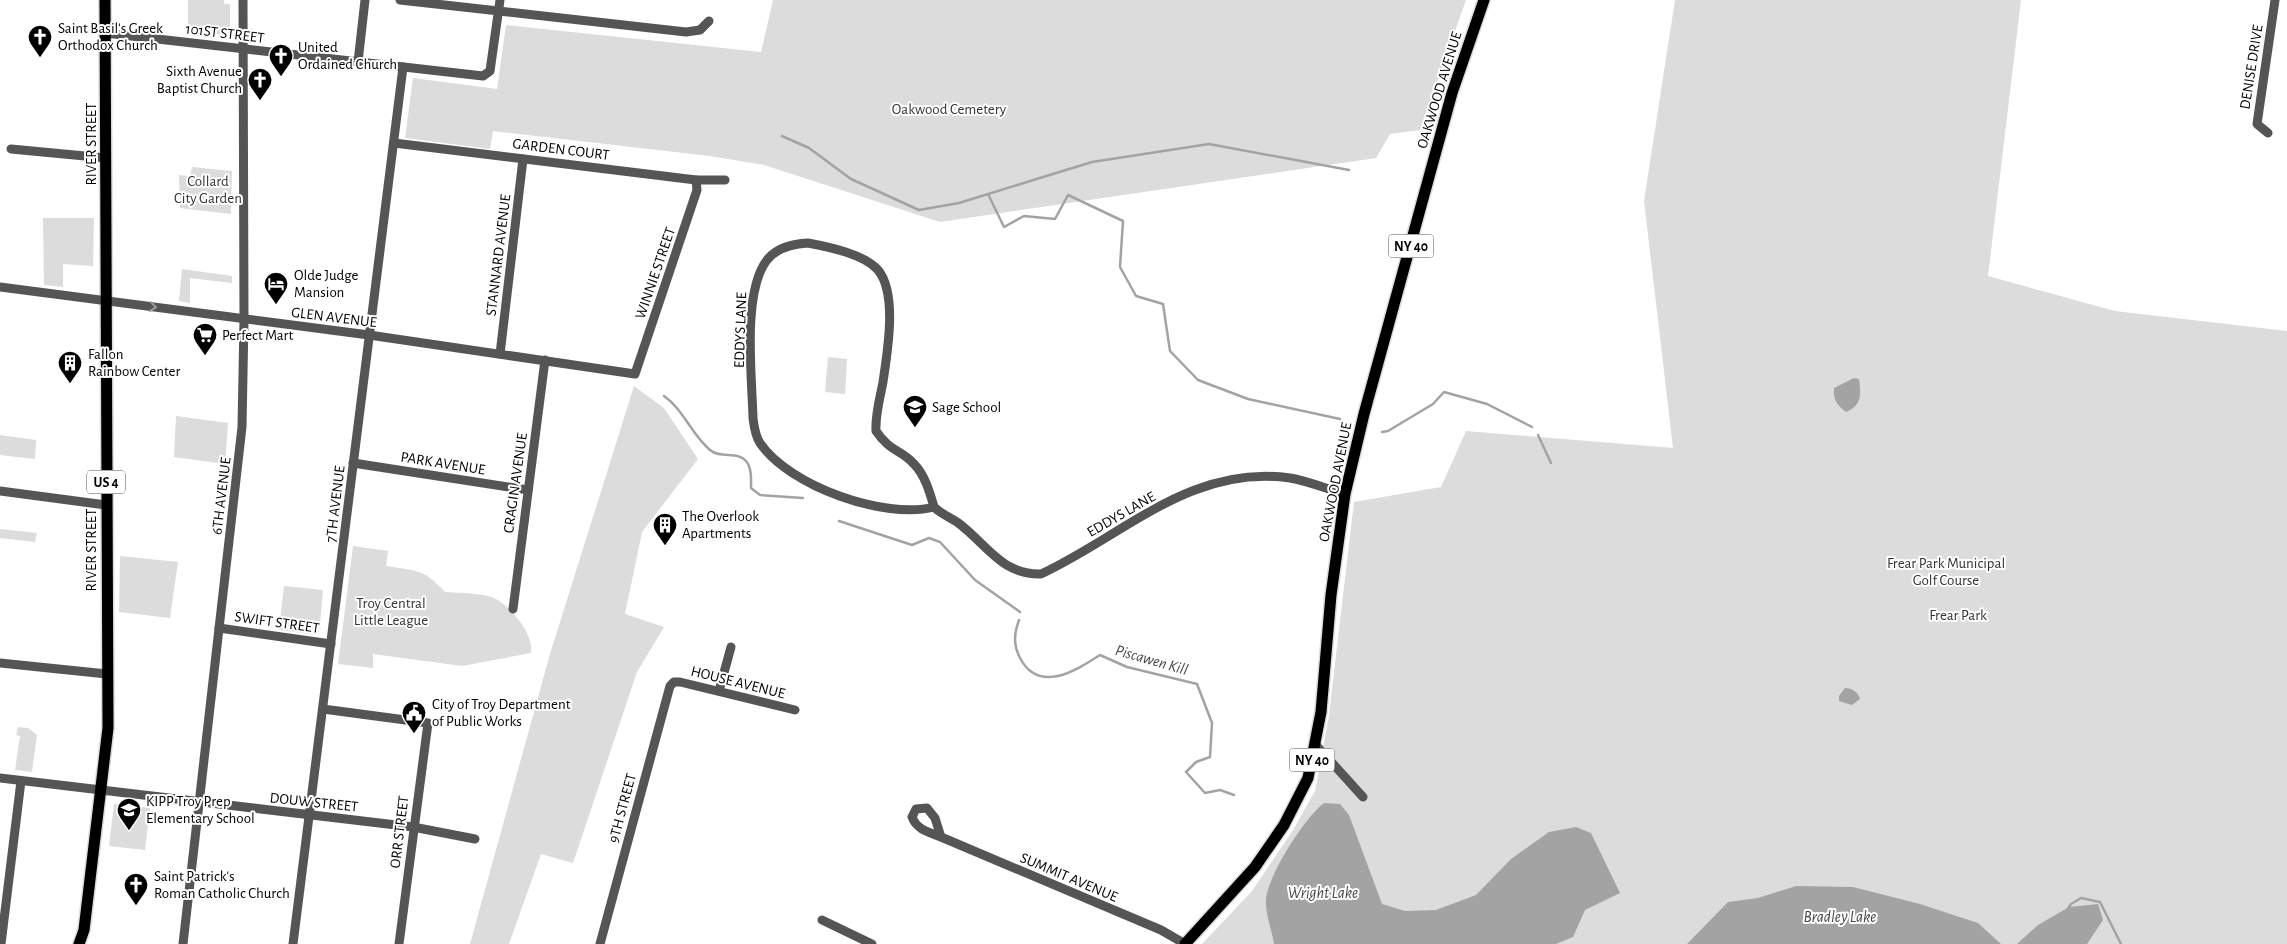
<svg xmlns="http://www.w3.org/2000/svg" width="2287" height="944" font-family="'Alegreya Sans',sans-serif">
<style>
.green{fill:#dcdcdc}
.water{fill:#a3a3a3}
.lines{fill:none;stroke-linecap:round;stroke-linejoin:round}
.stream{stroke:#a3a3a3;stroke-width:2.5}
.major-casing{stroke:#dbdbdb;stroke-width:14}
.minor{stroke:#555;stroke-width:9}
.major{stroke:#000;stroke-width:11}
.oneway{stroke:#999}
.labels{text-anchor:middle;stroke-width:4;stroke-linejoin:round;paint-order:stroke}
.shield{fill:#fff;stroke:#4c4c4c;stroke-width:1}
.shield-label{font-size:14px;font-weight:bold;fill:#000}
.poi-label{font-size:15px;fill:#000;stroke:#fff;text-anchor:start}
.street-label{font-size:15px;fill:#000;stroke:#fff}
.park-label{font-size:15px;fill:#333;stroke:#fff}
.water-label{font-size:16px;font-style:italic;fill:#444;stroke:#fff}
</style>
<rect width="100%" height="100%" fill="#fff"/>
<!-- green -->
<g class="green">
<polygon points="188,0 224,0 224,4 230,4 230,36 188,31"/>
<polygon points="773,0 1466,0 1420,130 1390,134 1376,158 940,222 764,165 710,156 493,131 490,149 405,138 413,78 497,89 506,25 761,52"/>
<polygon points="1675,0 2021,0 1988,276 2115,311 2287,331 2287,944 1202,944 1252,891 1293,830 1315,791 1329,715 1354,502 1441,487 1466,431 1673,448 1644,201"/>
<polygon points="192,167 232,171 231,214 180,208 179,175 190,176"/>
<polygon points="43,218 94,218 93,266 63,264 63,287 44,285"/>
<polygon points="182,269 232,276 232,283 190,278 190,303 179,301"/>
<polygon points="828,357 847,359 845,394 825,392"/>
<polygon points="634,386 664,408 698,459 642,532 625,614 664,627 637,672 573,863 541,854 509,944 470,944 550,654"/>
<polygon points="176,416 228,423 225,464 174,457"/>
<polygon points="0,435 36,440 35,459 0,455"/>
<polygon points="0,529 37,533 35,542 0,538"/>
<path d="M353,546L388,551L386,566C416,571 423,568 445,592C457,593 487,593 496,599C512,608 534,634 531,653L462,666L373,654V668L338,664Z"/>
<polygon points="120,556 178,562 170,618 119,612"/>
<polygon points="284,586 323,590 320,624 311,634 279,630"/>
<polygon points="18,727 28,728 37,735 32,772 15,770 20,736 16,735"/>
<polygon points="114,804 150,808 145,850 109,846"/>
</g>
<!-- water -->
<g class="water">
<path d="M1854,378L1859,379C1861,395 1862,405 1846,412C1837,405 1833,400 1834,388Z"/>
<path d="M1845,688C1852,688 1858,692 1860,699L1852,705L1839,701V696Z"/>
<path d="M1324,803L1340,804L1349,815L1382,904L1405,911L1436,910L1476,895L1511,859L1549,832L1576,827L1591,833L1620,893L1585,910L1573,937L1556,944H1274C1272,931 1266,916 1266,902C1265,879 1305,817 1324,803Z"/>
<polygon points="1796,886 1853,887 1920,904 1978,923 2001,944 1687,944 1728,902 1758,898"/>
<polygon points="2098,904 2103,920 2087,944 2017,944 2038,925 2069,907"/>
</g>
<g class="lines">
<!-- stream -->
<g class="stream">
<polyline points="782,136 809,148 851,179 919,210 959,203 1092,162 1209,144 1349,170"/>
<polyline points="988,194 1004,227 1024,216 1055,219 1068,195 1123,221 1120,267 1136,296 1163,304 1170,351 1198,380 1248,399 1340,419"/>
<path d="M664,396C683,409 692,435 710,450C720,459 738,451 746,461C752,468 751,480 751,488L760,495L803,498"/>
<polyline points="1382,432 1388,431 1433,404 1444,392 1487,404 1532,427"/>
<polyline points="1538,435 1551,463"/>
<polyline points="839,521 912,545 929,538 940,542 975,580 1020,612"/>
<path d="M1019,620C1014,634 1013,644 1020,658C1039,694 1075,671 1100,655L1127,667L1197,684L1212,723L1210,757L1196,762L1186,772L1205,793L1220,790L1234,795"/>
<polyline points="2067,910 2071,904 2081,898 2100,902 2121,944"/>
</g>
<defs>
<g id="major">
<polyline points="79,944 84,930 108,728 105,0"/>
<polyline points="1185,944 1255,867 1284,825 1308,778 1321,712 1331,595 1345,494 1364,414 1452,93 1484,0"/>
</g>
</defs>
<!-- major casing -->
<use href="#major" class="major-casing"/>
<!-- minor -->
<g class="minor">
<polyline points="400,0 686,32 700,30 709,21"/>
<polyline points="105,33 483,76 490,71 500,0"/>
<polyline points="358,62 365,0"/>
<polyline points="2268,133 2257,124 2275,0"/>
<polyline points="394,143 696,180 725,180"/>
<polyline points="11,149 106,158"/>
<path d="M808,243C829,247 864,254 878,270C898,294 887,354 883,382C880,398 875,415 876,431C890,452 902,450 914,464C925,475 930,493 934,507C885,520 789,486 760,443C755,436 754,426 753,418C752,377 742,292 767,260C777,247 793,244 808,243Z"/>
<polyline points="0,287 369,335 635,374 697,190 696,180"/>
<polyline points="500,354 523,159"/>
<polyline points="353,463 528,490"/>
<polyline points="0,491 106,505"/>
<path d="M934,507C940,513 949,517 957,522C986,543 1001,575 1041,574C1123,536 1191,464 1290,478C1308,481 1327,489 1345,494"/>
<polyline points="513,609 545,360"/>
<polyline points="219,628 331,644"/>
<polyline points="0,663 107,674"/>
<polyline points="719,691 731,647"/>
<polyline points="323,709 428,723 399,944"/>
<polyline points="1315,744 1363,797"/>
<polyline points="0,778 413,827 475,839"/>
<path d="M941,837C929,832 917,830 912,817L916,809L927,808L935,818L941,837L1161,930L1185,944"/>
<polyline points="822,920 872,944"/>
<polyline points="1,944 21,781"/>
<polyline points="183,944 242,427 244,320 243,0"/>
<polyline points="293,944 403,67"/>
<polyline points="600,944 670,686 674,682 680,682 795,710"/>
</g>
<!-- major -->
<use href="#major" class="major"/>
</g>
<!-- one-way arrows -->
<defs><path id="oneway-chevron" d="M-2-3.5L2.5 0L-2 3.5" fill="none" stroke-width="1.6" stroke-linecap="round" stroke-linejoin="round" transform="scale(1.25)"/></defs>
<use class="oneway" href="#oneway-chevron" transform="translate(153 307) rotate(8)"/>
<!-- icons -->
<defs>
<symbol id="church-pin" viewBox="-11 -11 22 30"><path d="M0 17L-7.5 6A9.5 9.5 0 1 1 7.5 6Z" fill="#000" stroke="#fff"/><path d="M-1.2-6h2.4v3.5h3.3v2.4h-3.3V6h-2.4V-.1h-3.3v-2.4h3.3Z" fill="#fff"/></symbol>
<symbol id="hotel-pin" viewBox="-11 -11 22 30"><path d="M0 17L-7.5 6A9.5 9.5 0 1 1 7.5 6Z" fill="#000" stroke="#fff"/><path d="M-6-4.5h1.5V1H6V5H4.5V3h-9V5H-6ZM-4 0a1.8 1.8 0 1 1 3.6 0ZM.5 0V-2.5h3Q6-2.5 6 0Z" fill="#fff"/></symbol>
<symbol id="supermarket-pin" viewBox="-11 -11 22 30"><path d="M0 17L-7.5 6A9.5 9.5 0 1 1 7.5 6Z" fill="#000" stroke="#fff"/><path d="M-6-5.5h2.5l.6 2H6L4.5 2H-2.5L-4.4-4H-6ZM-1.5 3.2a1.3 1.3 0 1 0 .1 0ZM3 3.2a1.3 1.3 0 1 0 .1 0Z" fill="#fff"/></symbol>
<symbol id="building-pin" viewBox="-11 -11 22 30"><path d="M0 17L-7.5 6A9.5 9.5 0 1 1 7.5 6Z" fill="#000" stroke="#fff"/><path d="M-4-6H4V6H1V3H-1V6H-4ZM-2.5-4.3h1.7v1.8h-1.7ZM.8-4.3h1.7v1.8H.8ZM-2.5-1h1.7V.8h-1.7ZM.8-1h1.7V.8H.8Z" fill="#fff"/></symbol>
<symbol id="school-pin" viewBox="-11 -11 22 30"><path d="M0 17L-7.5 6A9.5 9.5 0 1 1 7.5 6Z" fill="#000" stroke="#fff"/><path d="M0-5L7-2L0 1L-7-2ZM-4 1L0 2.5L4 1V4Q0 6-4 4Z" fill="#fff"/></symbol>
<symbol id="civic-pin" viewBox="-11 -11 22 30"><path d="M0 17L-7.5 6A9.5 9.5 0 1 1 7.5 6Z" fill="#000" stroke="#fff"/><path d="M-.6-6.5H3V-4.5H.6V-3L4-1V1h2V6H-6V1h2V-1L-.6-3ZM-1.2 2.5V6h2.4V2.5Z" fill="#fff"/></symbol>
</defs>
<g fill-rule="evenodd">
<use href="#church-pin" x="26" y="23" width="28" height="38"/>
<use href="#church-pin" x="267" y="42" width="28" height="38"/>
<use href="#church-pin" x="246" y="66" width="28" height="38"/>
<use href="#hotel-pin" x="262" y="270" width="28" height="38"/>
<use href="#supermarket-pin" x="191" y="321" width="28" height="38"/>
<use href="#building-pin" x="56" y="349" width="28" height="38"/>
<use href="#school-pin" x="901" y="393" width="28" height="38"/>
<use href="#building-pin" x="651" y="511" width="28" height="38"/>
<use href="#civic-pin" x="400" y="699" width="28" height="38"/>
<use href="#school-pin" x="115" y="796" width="28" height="38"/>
<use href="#church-pin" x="122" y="871" width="28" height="38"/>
</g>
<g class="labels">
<!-- shield labels -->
<g class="shield">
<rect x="1388.5" y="234.5" width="45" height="23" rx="4"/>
<rect x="87" y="470.5" width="38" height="23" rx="4"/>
<rect x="1289.5" y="748.5" width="45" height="23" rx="4"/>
</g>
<g class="shield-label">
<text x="1411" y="251">NY 40</text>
<text x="106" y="487">US 4</text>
<text x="1312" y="765">NY 40</text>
</g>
<!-- poi labels -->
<g class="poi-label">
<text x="58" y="33">Saint Basil's Greek<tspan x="58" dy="17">Orthodox Church</tspan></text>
<text x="298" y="52">United<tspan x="298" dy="17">Ordained Church</tspan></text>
<text x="242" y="76" text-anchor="end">Sixth Avenue<tspan x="242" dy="17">Baptist Church</tspan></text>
<text x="294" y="280">Olde Judge<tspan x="294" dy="17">Mansion</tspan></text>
<text x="222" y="340">Perfect Mart</text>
<text x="88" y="359">Fallon<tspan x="88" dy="17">Rainbow Center</tspan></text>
<text x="932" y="412">Sage School</text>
<text x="682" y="521">The Overlook<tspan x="682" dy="17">Apartments</tspan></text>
<text x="432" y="709">City of Troy Department<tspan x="432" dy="17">of Public Works</tspan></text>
<text x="146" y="806">KIPP Troy Prep<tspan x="146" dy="17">Elementary School</tspan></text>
<text x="154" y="881">Saint Patrick's<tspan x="154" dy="17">Roman Catholic Church</tspan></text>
</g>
<!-- street labels -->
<g class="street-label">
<text transform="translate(225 33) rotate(7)" y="5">101ST STREET</text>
<text transform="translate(2251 67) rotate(-81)" y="5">DENISE DRIVE</text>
<text transform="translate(1439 90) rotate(-73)" y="5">OAKWOOD AVENUE</text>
<text transform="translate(91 144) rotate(-90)" y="5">RIVER STREET</text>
<text transform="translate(561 149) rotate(7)" y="5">GARDEN COURT</text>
<text transform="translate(498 255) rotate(-83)" y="5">STANNARD AVENUE</text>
<text transform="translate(655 273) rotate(-71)" y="5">WINNIE STREET</text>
<text transform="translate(334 317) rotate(7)" y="5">GLEN AVENUE</text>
<text transform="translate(740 330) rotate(-88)" y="5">EDDYS LANE</text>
<text transform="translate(443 463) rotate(9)" y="5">PARK AVENUE</text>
<text transform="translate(1335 482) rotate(-79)" y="5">OAKWOOD AVENUE</text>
<text transform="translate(515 483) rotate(-82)" y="5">CRAGIN AVENUE</text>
<text transform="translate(221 496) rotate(-83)" y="5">6TH AVENUE</text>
<text transform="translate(335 504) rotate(-83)" y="5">7TH AVENUE</text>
<text transform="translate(1121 514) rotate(-30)" y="5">EDDYS LANE</text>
<text transform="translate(91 550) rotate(-90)" y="5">RIVER STREET</text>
<text transform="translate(277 622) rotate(8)" y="5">SWIFT STREET</text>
<text transform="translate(738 682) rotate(14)" y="5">HOUSE AVENUE</text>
<text transform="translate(314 802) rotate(6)" y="5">DOUW STREET</text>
<text transform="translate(622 808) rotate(-75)" y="5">9TH STREET</text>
<text transform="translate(399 832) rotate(-83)" y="5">ORR STREET</text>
<text transform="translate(1069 877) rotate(23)" y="5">SUMMIT AVENUE</text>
</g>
<!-- park labels -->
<g class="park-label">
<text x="949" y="114">Oakwood Cemetery</text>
<text x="208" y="186">Collard<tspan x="208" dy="17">City Garden</tspan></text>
<text x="1946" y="568">Frear Park Municipal<tspan x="1946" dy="17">Golf Course</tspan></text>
<text x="391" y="608">Troy Central<tspan x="391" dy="17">Little League</tspan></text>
<text x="1958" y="620">Frear Park</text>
</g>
<!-- water labels -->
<g class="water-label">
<text transform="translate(1152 659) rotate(16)" y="6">Piscawen Kill</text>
<text x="1323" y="898">Wright Lake</text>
<text x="1840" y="922">Bradley Lake</text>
</g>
</g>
</svg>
